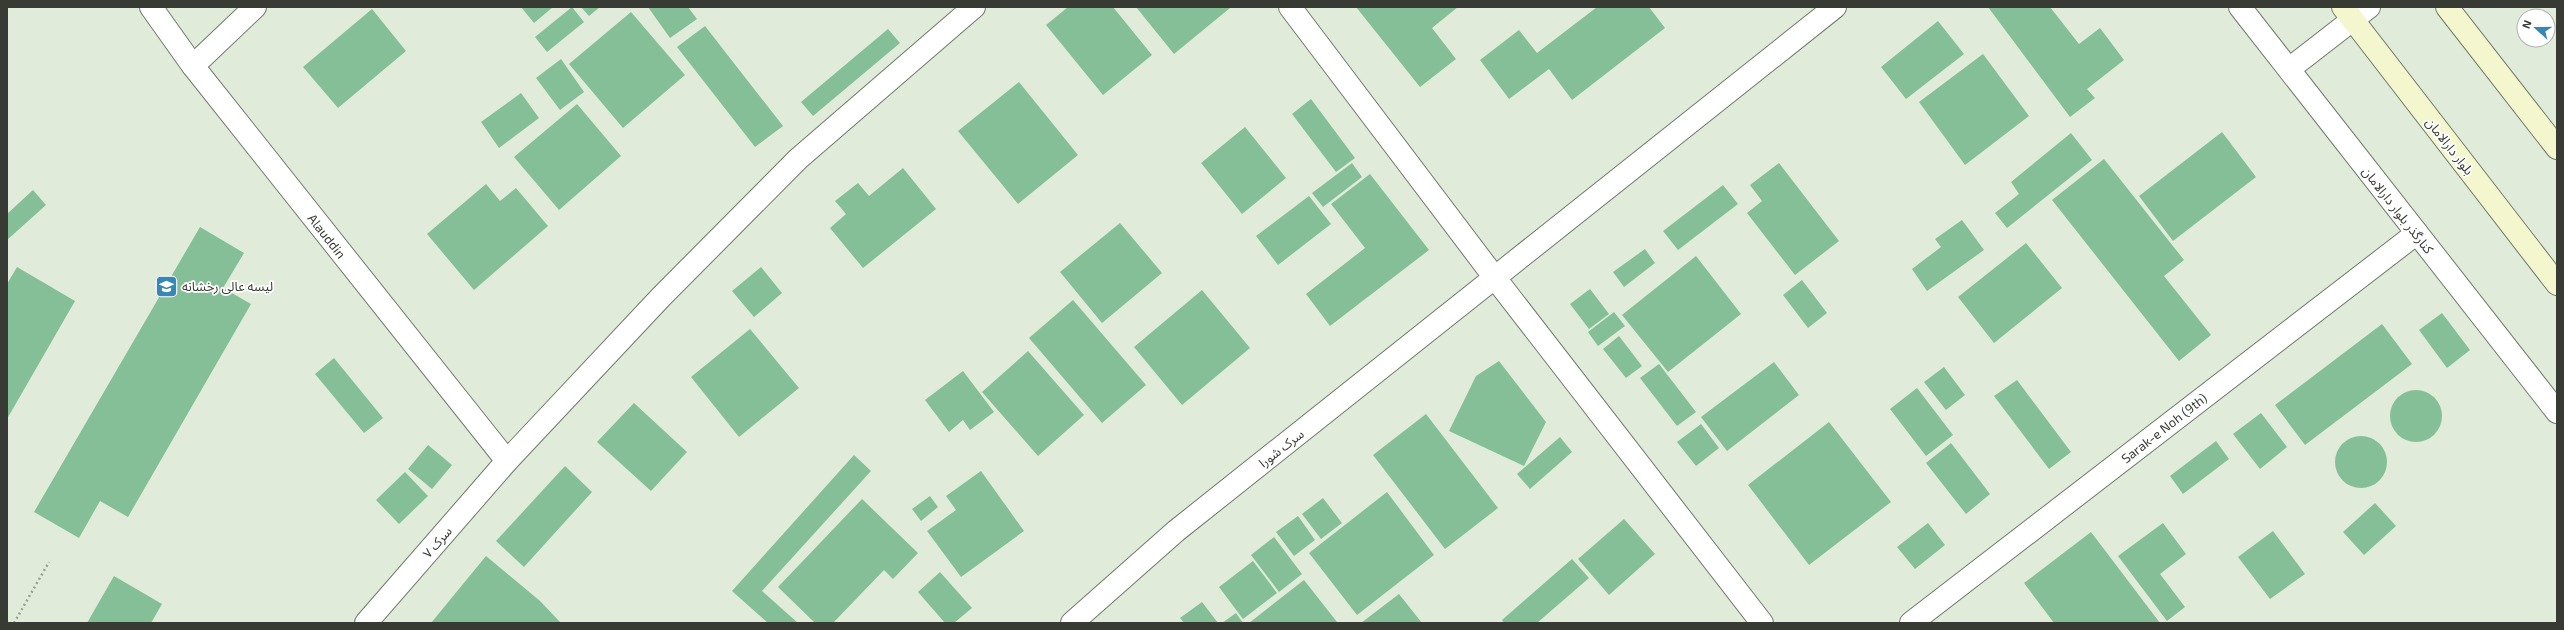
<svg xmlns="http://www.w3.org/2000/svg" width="2564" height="630" font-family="'Exo 2','Noto Sans Arabic',sans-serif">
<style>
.building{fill:#84bf97}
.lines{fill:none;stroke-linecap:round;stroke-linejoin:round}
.minor-casing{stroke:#707a6a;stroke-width:24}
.tertiary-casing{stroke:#707a6a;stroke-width:24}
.secondary-casing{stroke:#707a6a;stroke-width:24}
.path{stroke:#98a193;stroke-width:2.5;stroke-dasharray:2 3;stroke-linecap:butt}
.minor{stroke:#fff;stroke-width:22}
.tertiary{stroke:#fff;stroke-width:22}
.secondary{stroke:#f4f6ce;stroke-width:22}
.labels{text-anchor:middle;stroke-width:3.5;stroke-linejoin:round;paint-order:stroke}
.street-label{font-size:13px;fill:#373b34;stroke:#fff}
.poi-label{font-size:13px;fill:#373b34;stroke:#fff;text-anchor:start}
</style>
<rect width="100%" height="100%" fill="#e0ecd9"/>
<!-- building -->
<g class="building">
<polygon points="521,7 553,7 534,23"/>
<polygon points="572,7 584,22 547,52 535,37"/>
<polygon points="581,7 600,7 589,16"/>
<polygon points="648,7 688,7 697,19 670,38"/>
<polygon points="1068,7 1113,7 1152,55 1103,95 1046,25"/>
<polygon points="1136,7 1229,7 1230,8 1174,54"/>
<polygon points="1356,7 1458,7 1432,28 1456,59 1420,87"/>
<polygon points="1597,7 1649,7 1665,28 1572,100 1549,69 1509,99 1480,60 1519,30 1537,53"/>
<polygon points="1988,7 2050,7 2079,44 2100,28 2124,60 2087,89 2095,98 2070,117"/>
<polygon points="372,9 406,51 338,108 303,67"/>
<polygon points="631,12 685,75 623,128 569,64"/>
<polygon points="1938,21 1964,54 1906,99 1881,67"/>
<polygon points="705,26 783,126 755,147 677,47"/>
<polygon points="888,29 900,43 813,116 801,102"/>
<polygon points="1983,54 2029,116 1965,165 1919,102"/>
<polygon points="561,59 584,92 560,110 536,78"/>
<polygon points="1019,82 1078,155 1018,204 958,131"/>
<polygon points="521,93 539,118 499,148 481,122"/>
<polygon points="1311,99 1355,158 1336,172 1292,114"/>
<polygon points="577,104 621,156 559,210 514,157"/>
<polygon points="1245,127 1286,178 1242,214 1201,163"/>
<polygon points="2222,132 2256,177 2173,241 2139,196"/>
<polygon points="2071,133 2092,160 2007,228 1995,213 2019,194 2011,182"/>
<polygon points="2104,159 2184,260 2164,276 2211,335 2179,361 2052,200"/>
<polygon points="1352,163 1362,177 1323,207 1312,193"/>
<polygon points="1779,163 1839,241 1795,275 1747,213 1762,201 1750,185"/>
<polygon points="903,168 936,209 863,268 830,228 846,214 835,201 858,183 869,196"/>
<polygon points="1370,174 1429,250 1330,326 1306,294 1365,248 1331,204"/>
<polygon points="486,184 500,201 516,188 548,226 474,290 427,234"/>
<polygon points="1723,185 1738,204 1678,250 1663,231"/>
<polygon points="33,190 46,205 7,240 7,214"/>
<polygon points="1309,196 1331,224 1278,265 1256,236"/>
<polygon points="1962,220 1984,250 1927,291 1912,269 1941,247 1935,239"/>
<polygon points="1120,223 1162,273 1102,323 1060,272"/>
<polygon points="200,227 244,253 223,288 251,304 128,517 100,501 79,538 34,512"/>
<polygon points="2026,243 2062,288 1994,343 1958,297"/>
<polygon points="1645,249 1655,263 1624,287 1613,272"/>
<polygon points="1696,256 1741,314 1668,372 1622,315"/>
<polygon points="17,267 75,301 7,419 7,284"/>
<polygon points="761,267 782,293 754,317 732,291"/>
<polygon points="1802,280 1827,313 1808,328 1783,295"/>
<polygon points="1590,289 1609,314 1589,329 1570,304"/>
<polygon points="1202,290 1250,348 1182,405 1134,347"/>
<polygon points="1073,300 1146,385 1102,423 1029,338"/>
<polygon points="1614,312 1625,326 1598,346 1588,332"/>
<polygon points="2442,313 2470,350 2447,368 2419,330"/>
<polygon points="2382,324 2412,364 2305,445 2275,405"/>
<polygon points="750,329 799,388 739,437 691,377"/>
<polygon points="1619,336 1642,366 1626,378 1603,349"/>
<polygon points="1028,351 1084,415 1038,456 982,392"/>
<polygon points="334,358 383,418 364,433 315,374"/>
<polygon points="1499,361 1546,422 1524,466 1449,431 1476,376"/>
<polygon points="1774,362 1799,395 1727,451 1701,417"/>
<polygon points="1659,364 1696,412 1677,426 1640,378"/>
<polygon points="1944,367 1965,395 1946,410 1924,382"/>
<polygon points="963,371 994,412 970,430 963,420 949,432 925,400"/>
<polygon points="2017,380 2071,452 2049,469 1994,396"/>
<polygon points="1917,388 1953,435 1926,456 1890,409"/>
<circle cx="2416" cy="416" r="26"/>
<polygon points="634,403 687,452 651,491 597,442"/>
<polygon points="2261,413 2287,447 2260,469 2233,434"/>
<polygon points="1426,414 1498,508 1445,549 1373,455"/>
<polygon points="1829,422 1891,502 1809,565 1748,485"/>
<polygon points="1701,424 1719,448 1696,466 1677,442"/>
<circle cx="2361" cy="462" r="26"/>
<polygon points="1560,437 1572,452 1530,489 1517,474"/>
<polygon points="2216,441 2229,459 2183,494 2170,476"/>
<polygon points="1951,443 1990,494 1966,514 1926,463"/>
<polygon points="428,445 452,465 432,489 408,469"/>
<polygon points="854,455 871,471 762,591 798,623 768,623 732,591"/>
<polygon points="565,466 592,492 524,567 496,541"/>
<polygon points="981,471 1024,531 961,577 927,531 956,510 946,496"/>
<polygon points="405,472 428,496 399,524 376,500"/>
<polygon points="1387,492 1434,555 1357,615 1309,553"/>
<polygon points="930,496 938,507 921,521 912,509"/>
<polygon points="1323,498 1342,523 1321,539 1302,514"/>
<polygon points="862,499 918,553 893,579 884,570 833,623 815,623 778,587"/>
<polygon points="2375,503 2396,526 2364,555 2343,532"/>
<polygon points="1298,516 1315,540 1294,556 1276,532"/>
<polygon points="1624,519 1655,554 1609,595 1578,559"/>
<polygon points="1928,523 1945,545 1915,569 1897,547"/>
<polygon points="2163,523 2186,554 2160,574 2185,607 2167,621 2118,556"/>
<polygon points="2273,531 2305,574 2270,599 2238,557"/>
<polygon points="2091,532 2160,623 2054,623 2024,583"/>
<polygon points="1274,537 1302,574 1279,592 1251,555"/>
<polygon points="486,556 540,601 561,623 431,623"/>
<polygon points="1572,559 1589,578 1537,623 1504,623 1502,620"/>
<polygon points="1253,561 1277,593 1243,619 1219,587"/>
<polygon points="940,572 972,608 954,623 945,623 918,592"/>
<polygon points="114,576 162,604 151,623 87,623"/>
<polygon points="1304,580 1337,622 1335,623 1249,623"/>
<polygon points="1399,594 1422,623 1361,623"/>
<polygon points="1202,602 1218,623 1184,623 1180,618"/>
<polygon points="1236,613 1243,623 1222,623"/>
</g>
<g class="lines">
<defs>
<g id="minor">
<polyline points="151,7 193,66 507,461"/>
<polyline points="1290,7 1495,278 1762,623"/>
<polyline points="193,66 255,7"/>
<polyline points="2289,69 2369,7"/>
<polyline points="366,623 507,461 661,297 798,159 974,7"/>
<polyline points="1072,623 1176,531 1835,7"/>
<polyline points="1911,623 2417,233"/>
</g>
<polyline id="tertiary" points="2240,7 2557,412"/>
<g id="secondary">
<polyline points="2343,7 2557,284"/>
<polyline points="2447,7 2557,148"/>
</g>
</defs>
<!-- minor casing -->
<use href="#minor" class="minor-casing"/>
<!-- tertiary casing -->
<use href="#tertiary" class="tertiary-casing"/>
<!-- secondary casing -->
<use href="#secondary" class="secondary-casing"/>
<!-- path -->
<polyline class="path" points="14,623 49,562"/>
<!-- minor -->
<use href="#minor" class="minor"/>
<!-- tertiary -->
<use href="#tertiary" class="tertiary"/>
<!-- secondary -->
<use href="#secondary" class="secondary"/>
</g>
<!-- icons -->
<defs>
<symbol id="school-square" viewBox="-11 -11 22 22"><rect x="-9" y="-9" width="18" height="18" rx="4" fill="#3587b8" stroke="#fff"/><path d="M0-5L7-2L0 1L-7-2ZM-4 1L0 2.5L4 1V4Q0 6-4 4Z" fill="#fff"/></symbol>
</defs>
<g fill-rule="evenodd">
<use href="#school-square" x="154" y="274" width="25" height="25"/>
</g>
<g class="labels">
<!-- street labels -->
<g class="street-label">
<text transform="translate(2450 146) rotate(52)" y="5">بلوار دارالامان</text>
<text transform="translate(2398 210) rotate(52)" y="5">کنارگذر بلوار دارالامان</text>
<text transform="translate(327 236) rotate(52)" y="5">Alauddin</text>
<text transform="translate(2164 428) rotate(-38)" y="5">Sarak-e Noh (9th)</text>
<text transform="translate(1281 448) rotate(-38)" y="5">سرک شورا</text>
<text transform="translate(437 542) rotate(-49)" y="5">سرک ۷</text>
</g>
<!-- poi labels -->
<g class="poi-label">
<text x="182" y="291">لیسه عالی رخشانه</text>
</g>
</g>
<!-- border -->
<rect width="2564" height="630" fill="none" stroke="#373b34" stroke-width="16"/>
<!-- north arrow -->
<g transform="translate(2536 28) rotate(291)"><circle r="19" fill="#ffffff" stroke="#afb1ae"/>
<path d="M0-3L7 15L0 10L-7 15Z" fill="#3587b8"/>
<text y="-6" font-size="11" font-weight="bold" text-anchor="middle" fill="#373b34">N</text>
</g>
</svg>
